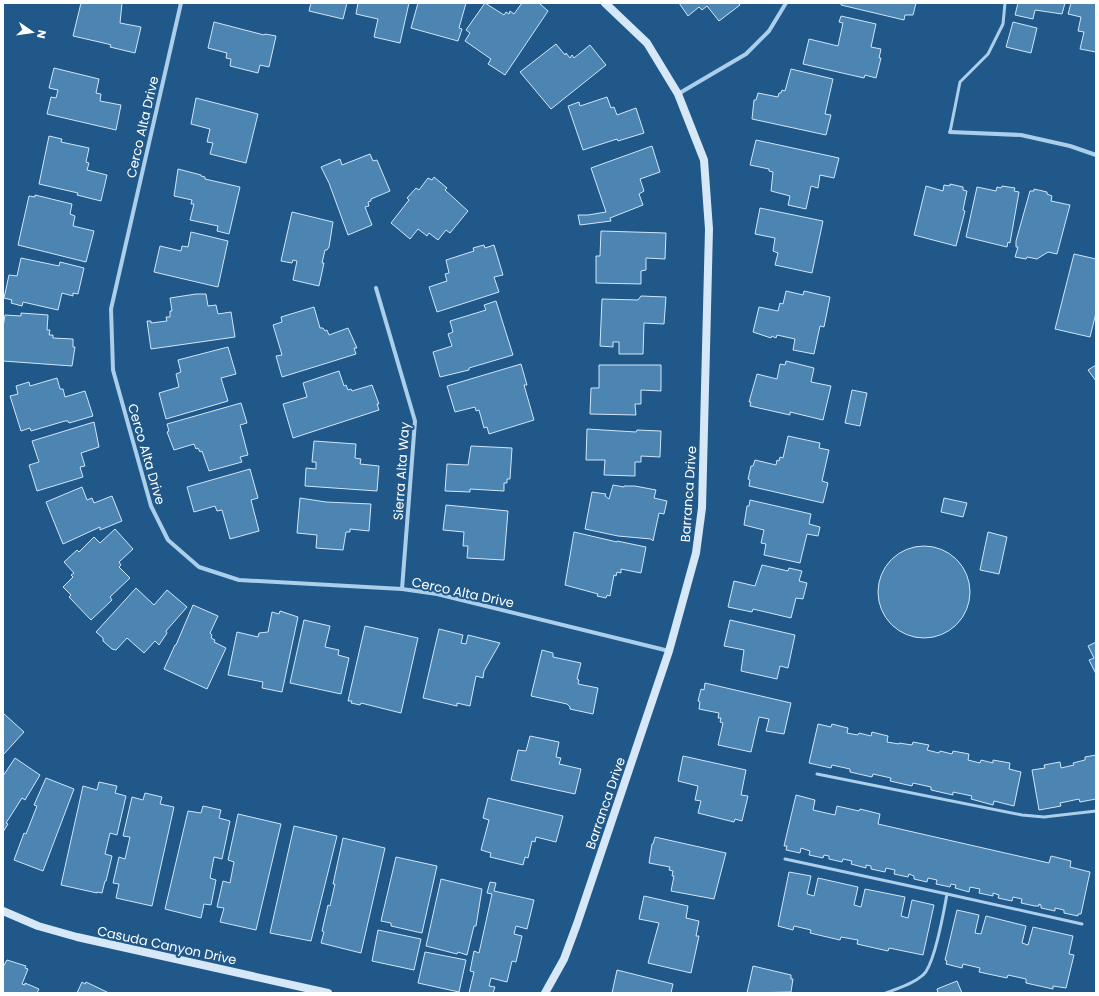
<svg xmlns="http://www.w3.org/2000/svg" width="1099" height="996" font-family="Poppins,sans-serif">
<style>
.building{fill:#4c84b2;stroke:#d0e6f8}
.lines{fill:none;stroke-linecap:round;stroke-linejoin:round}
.lane{stroke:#abceeb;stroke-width:3}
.street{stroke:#abceeb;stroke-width:4}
.secondary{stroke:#d6e8f8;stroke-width:8}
.labels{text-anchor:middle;stroke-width:4;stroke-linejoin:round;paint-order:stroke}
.street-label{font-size:13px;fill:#fff;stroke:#205889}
</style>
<rect width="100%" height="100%" fill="#205889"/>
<!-- building -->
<g class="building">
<polygon points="81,3 122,3 120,23 141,27 135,53 110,47 111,45 108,44 73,36"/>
<polygon points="311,3 347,3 343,19 309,11"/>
<polygon points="358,3 409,3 400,43 374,37 378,19 356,14"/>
<polygon points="418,3 466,3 459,28 462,29 458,41 411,28"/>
<polygon points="485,3 504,15 506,12 509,14 510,11 514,14 522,3 539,3 548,11 505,75 488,64 491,59 465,41 470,33 466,30"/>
<polygon points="679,3 739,3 740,5 719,21 707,6 702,10 699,7 688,16"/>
<polygon points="841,3 916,3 913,15 905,15 904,20 841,5"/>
<polygon points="1018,3 1065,3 1062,14 1035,10 1033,19 1015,15"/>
<polygon points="1071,3 1096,3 1096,52 1080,49 1084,32 1078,31 1081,17 1068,14"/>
<polygon points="841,16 876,24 871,47 881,49 879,58 881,58 876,78 865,75 864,78 803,64 809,39 838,46 843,23 839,22"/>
<polygon points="214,22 264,35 265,34 276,36 269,67 260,65 258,73 230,66 231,59 226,58 227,53 208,48"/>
<polygon points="1013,22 1037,28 1031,53 1006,47"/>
<polygon points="556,44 565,55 566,53 570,58 572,55 574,58 590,45 606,65 551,109 520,72"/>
<polygon points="54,68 99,79 96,93 101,94 100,101 121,105 116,130 47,114 51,97 56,98 58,90 49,88"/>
<polygon points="791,69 833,79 825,114 831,115 826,135 752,119 754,100 756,100 758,93 778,97 779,93 781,93 782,90 785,91"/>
<polygon points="607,97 611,108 614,107 617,115 636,108 644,133 618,141 617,139 583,150 568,106 579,102 580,106"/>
<polygon points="196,98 258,114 246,163 210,154 213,143 207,142 210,129 191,124"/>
<polygon points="49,136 62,139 61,142 89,148 86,162 89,163 87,170 107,175 101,201 77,195 78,193 39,184"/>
<polygon points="756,140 839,158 834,178 820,175 818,188 811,186 806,209 788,205 790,196 771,191 773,172 769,171 769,169 750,165"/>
<polygon points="652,146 660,172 640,179 644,191 639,194 643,205 610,218 611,221 580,225 578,215 588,215 606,212 591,168"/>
<polygon points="370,154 373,161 377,160 390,191 371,199 371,201 368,202 369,206 365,207 372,225 348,235 329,183 321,167 340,159 342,165"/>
<polygon points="178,169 201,175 201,176 205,177 205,179 240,187 229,234 217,231 218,226 190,220 194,204 191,204 192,200 174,196"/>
<polygon points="434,177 447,188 445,190 468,211 450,233 446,230 438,240 429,233 427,236 418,229 410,239 391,223 409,200 407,198 416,188 419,190 428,178 432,180"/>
<polygon points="950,184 963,187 963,190 967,191 963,210 965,211 956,246 914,235 926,186 943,191 944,185 950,186"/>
<polygon points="1002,186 1015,188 1014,191 1019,192 1010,243 1008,242 1007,247 966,237 977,187 996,191 997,187 1001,188"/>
<polygon points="1034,189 1047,192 1047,194 1052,196 1051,201 1070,205 1057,254 1048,252 1037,259 1027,257 1026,259 1015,257 1018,247 1016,247 1016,241 1030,191 1034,191"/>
<polygon points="35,195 72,204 70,214 75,216 73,226 94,231 86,262 18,245 29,196 35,197"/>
<polygon points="760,208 823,221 812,273 775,265 778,253 773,251 775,238 755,234"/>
<polygon points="292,212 333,222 329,247 327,250 325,250 322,263 324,263 319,286 293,280 297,261 293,260 292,263 281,261"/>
<polygon points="601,231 666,233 665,259 646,258 646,270 641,271 641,284 596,283 596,256 600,256"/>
<polygon points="191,232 228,241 218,287 154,272 160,246 181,251 182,246 188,247"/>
<polygon points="484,245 485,248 494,245 503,275 494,277 499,292 437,312 429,287 447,281 445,274 449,273 446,260 474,251 473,248"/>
<polygon points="1074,254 1096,259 1096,313 1090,337 1055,329"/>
<polygon points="21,258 59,266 60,262 84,268 78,294 73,293 73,296 62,293 58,310 23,302 22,306 11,303 12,300 4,298 9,275 17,276"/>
<polygon points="786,291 803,295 804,291 830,297 824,327 820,326 814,354 793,350 795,339 777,335 776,338 772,336 771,338 753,332 759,307 778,311 780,303 783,304"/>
<polygon points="196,294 206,294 208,306 216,305 218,314 231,312 235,337 151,349 147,321 151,321 151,323 167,321 166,317 170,317 170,311 172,311 170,298"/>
<polygon points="641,296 666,297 664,324 644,323 643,354 619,354 619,342 613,342 613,347 600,346 602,299 638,300"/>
<polygon points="496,301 513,355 469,368 469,370 440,377 433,352 452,346 448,334 453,332 450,321 486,310 484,305"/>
<polygon points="314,307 320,328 323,328 325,331 327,330 329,335 348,328 357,348 354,348 356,354 282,377 276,356 282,355 273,325 282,322 281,317"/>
<polygon points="21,313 48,315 47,330 50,330 49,335 53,335 53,338 73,339 73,347 75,347 72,366 3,361 3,327 5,315 21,316"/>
<polygon points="228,347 236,374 221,378 228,401 166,419 159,393 179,387 176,374 181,372 178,360"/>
<polygon points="786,361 814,368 811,382 831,386 823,420 790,412 790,415 750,406 751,402 749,402 757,374 777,379 780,364 785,365"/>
<polygon points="521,364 527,385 524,385 534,420 489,434 487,427 484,428 479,410 476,411 475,407 455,412 447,386"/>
<polygon points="599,365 661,365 661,391 641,390 641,404 635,404 636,415 590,414 591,388 599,388"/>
<polygon points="1096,365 1096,381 1088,370"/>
<polygon points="339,371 344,386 346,385 348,390 351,389 352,391 372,385 379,404 377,404 379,410 293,438 283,404 307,397 303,383"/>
<polygon points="57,378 60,389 63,389 65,397 85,391 93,416 69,423 68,421 65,421 31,431 30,428 21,431 10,396 18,394 16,386 29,382 30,386"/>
<polygon points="852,390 867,393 860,426 845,423"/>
<polygon points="241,403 247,423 240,425 248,455 240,457 242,462 209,471 202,451 200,452 198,448 196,449 194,444 174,450 167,432 169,431 167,424"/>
<polygon points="94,422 99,447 81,453 85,466 80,467 83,477 37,491 29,465 39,462 32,441"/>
<polygon points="587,429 636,432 637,430 661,431 660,457 641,456 641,462 635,462 635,476 604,475 605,460 586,460"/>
<polygon points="788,436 820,443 819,448 829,450 822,481 828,483 823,503 749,486 750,480 748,479 751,466 753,466 755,460 776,465 777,460 779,461 780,457 783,458"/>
<polygon points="314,441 356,444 355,458 361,459 360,464 379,466 377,491 305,486 306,468 316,469 316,462 312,462"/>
<polygon points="471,446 512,448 510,479 507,479 507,483 504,483 504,491 470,489 470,492 445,491 447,464 468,465"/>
<polygon points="250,469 258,498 251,500 259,531 230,539 222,510 217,511 215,506 194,512 187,487"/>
<polygon points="613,485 624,487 624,486 635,486 656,490 654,498 667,501 664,514 659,513 653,541 651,539 618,536 585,529 592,492 606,494 605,496 609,499"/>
<polygon points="82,487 87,500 92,498 94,503 112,496 122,521 100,530 100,527 63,544 46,502"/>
<polygon points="300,498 326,502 371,504 369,531 350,529 350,532 346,532 343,550 316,548 317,535 297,533"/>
<polygon points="944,498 967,503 963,517 941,512"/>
<polygon points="750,500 811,514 809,524 820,527 818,536 807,534 800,563 764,555 766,544 761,543 764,530 744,525 747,506 749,506"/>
<polygon points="446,505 508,511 504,560 467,558 468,546 463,546 464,532 443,530"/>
<polygon points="115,529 133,549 119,562 121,565 119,567 130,578 110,597 112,600 91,620 69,597 71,595 63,587 73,577 71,575 74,573 64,562 77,550 79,552 94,537 100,543"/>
<polygon points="574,532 617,542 617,541 646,547 641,573 621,569 621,573 617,572 616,576 614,575 610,596 607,595 606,598 597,596 598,594 565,585"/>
<polygon points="988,532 1007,537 999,574 980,570"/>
<circle cx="924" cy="592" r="46"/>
<polygon points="762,565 788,571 789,568 802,571 799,581 807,583 803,599 796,598 791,618 753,609 752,612 728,607 734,581 755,586"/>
<polygon points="136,588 154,605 167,590 187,607 166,631 167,633 159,645 155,641 144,653 127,638 116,650 112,649 103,641 103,638 96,632"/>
<polygon points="193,605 218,616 210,633 212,635 211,638 215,640 214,642 226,648 207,689 164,669 175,645 176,645"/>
<polygon points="280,611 298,617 282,692 262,688 263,682 228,675 237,632 258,637 259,633 268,632 272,612 279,614"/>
<polygon points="304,620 330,626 325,647 339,650 338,655 349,658 341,694 290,683"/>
<polygon points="730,620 795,635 788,668 780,666 777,679 741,671 744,650 724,646"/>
<polygon points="365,626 418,638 401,713 361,703 360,705 351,703 352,701 348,701"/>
<polygon points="439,629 463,635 461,643 466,644 468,635 500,643 484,671 483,678 476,676 470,706 457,703 457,706 423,698"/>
<polygon points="1096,642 1096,674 1089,660 1094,658 1088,646"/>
<polygon points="542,650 553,653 553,657 581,663 577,679 579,680 578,684 598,688 593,714 570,709 570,707 567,704 531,696"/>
<polygon points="705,683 791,703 784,734 766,731 769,719 759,717 751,752 718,745 723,723 720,722 721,718 718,718 719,713 699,709 700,702 698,701 701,689 704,690"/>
<polygon points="3,713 24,732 3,755"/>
<polygon points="818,724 831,727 832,724 848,728 847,733 858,735 859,733 871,736 872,732 888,736 887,742 899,744 899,743 912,745 913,742 929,745 927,750 939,753 940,751 952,754 953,751 969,754 968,760 980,763 981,760 993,763 993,760 1010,763 1009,769 1021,772 1014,806 994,801 993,805 971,799 972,796 953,792 953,795 931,790 931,787 913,783 912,786 890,781 891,778 873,774 872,777 850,772 850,769 832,765 831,768 809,763"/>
<polygon points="530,736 559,742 556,757 561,758 559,764 581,769 575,794 511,780 518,750 526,751"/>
<polygon points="1096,755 1096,799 1080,802 1079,799 1060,803 1061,806 1039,810 1032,770 1045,768 1044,765 1060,762 1061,768 1074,765 1073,763 1085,760 1085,757"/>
<polygon points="683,756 746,770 741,795 748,796 742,821 735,819 734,822 698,813 701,801 695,800 698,786 678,781"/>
<polygon points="15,758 40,775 25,800 22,798 6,823 8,824 3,832 3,776"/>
<polygon points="46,778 74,789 43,871 14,860 24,833 26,834 37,806 34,805"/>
<polygon points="99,782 117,786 115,793 126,796 117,835 110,833 105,854 112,856 106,881 105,881 102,893 97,892 97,893 61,885 83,786 97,790"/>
<polygon points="145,793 162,797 160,804 174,807 152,906 116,898 119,884 113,883 119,857 125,859 130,837 123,836 132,797 143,800"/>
<polygon points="796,795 815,800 813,810 835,815 837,806 859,811 860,809 880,814 878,824 1049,863 1051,856 1071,861 1070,867 1090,872 1081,914 1078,914 1078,916 1064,913 1064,910 1055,908 1055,911 1041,908 1041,905 1039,904 1039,906 1035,906 1021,903 1022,899 1013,897 1012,901 998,898 999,895 993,893 993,896 979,893 980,889 970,887 969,892 955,888 956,885 951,884 950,887 936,884 937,880 928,878 927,882 914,879 914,876 909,874 908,877 894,874 895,870 886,868 885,872 871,869 871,866 866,865 866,868 851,864 852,861 843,859 842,862 829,859 829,856 824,855 823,858 809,855 810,851 801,848 800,853 786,850 787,846 784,846"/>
<polygon points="488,798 563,816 556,842 536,837 535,842 532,841 528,858 525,857 523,865 490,857 491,853 481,850 489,820 483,818"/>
<polygon points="203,806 221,810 219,818 230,821 222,859 214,857 210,878 216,880 211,905 204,904 201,918 165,909 188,811 201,813"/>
<polygon points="238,814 281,824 256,930 220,922 224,908 217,907 223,881 230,883 234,862 228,860"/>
<polygon points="294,826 337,836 311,941 270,933"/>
<polygon points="655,837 726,853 714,899 671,891 674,876 672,876 673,871 669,870 670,867 649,863 652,844 653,844"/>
<polygon points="343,838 385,848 361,953 321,943 324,932 322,931 328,905 330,906 335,884 333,884"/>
<polygon points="396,857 437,866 422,933 391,926 391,923 381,921"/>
<polygon points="789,872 811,876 807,894 814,896 818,878 858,887 854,905 861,907 865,889 905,897 901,916 908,918 912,900 934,905 923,955 889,948 888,951 857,944 858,940 841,937 840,940 810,933 811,930 794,926 793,930 778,926"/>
<polygon points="441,879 482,889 476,926 474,926 467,955 458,952 457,954 426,946"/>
<polygon points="490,882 496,883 494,891 534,900 527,929 516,926 514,934 522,936 516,962 512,961 507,982 491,978 489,986 495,987 493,993 469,993 474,972 470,971 474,951 479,953 492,894 487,893"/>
<polygon points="644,896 688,906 686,918 699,921 696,936 699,936 691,973 648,963 659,923 639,919"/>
<polygon points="957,910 979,915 975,933 981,934 986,916 1026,926 1022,943 1028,945 1033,927 1073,936 1069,954 1074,955 1066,988 1053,986 1053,989 1026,983 1026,979 1008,975 1007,978 979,972 980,968 963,964 962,968 946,964 947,961 945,960"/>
<polygon points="378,930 421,939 414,970 372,961"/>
<polygon points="425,952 466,960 459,992 418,983"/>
<polygon points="7,960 26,966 25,968 28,969 22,984 25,985 25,983 39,989 37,993 3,993 3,967"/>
<polygon points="753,966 791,975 791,979 793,979 791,992 747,993"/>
<polygon points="617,970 673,984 671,993 612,993"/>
<polygon points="957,981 962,993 938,993 937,989"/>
<polygon points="82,982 85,984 86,982 109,993 77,993"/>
</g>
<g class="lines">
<!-- lane -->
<g class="lane">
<polyline points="950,132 960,82 988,54 1003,24 1005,3"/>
<polyline points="817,774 1022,815 1044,817 1096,811"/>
<polyline points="785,859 947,894"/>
<path d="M886,993C899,988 913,984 923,975C934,966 944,911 947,894L1082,924"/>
</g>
<!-- street -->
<g class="street">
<polyline points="181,3 111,309 113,370 151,506 168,540 199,567 239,580 402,589 437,594 669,651"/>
<polyline points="678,94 746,54 769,31 786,3"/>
<polyline points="950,132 1021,135 1070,146 1096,155"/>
<polyline points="376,288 415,421 402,589"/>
</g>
<!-- secondary -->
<g class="secondary">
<polyline points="3,911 38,926 77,937 328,993"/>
<polyline points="545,993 564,959 577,924 669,651 696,553 702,508 709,229 704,160 678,94 647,43 605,3"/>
</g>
</g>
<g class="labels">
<!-- street labels -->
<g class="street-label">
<text transform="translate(142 127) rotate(-77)" y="5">Cerco Alta Drive</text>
<text transform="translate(147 454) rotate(74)" y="5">Cerco Alta Drive</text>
<text transform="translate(401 471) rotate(-86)" y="5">Sierra Alta Way</text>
<text transform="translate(688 494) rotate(-86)" y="5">Barranca Drive</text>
<text transform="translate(463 592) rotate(12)" y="5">Cerco Alta Drive</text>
<text transform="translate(605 803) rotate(-71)" y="5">Barranca Drive</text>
<text transform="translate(167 945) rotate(12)" y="5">Casuda Canyon Drive</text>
</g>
</g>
<!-- border -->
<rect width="1099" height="996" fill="none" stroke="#ffffff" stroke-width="8"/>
<!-- north arrow -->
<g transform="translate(32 32) rotate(103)" stroke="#205889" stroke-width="3" paint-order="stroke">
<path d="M0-3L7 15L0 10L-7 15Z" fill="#ffffff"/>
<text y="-6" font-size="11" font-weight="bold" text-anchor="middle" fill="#ffffff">N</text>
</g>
</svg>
